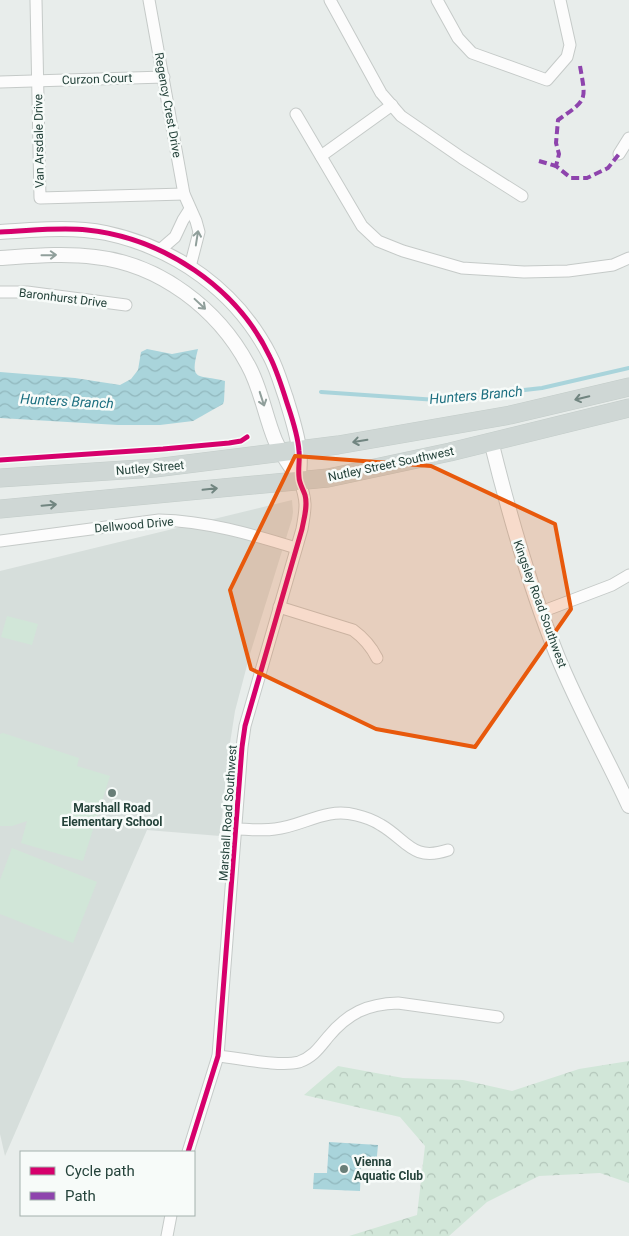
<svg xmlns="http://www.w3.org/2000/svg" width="629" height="1236" font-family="Roboto,sans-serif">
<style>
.built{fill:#d6dedb}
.green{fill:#d1e6d8}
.forest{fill:url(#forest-crowns)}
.water{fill:url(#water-waves)}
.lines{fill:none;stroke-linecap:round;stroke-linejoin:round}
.stream{stroke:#a9d4db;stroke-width:4}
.minor-casing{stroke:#c5cac8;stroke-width:13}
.tertiary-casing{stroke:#c5cac8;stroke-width:16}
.primary-casing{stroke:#c3ccc9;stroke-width:19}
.minor{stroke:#fcfcfc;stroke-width:11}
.tertiary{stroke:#fcfcfc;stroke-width:14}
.primary{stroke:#cfd7d5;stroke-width:18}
.quiet{stroke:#8e44ad;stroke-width:4;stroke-dasharray:8 4;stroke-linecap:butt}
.cycleway-casing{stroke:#f7fbf9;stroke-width:8}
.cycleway{stroke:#d6006c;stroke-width:5}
.oneway{stroke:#909f9b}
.oneway2{stroke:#718580}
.marked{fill:#e8590c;fill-opacity:0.2;stroke:#e8590c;stroke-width:4;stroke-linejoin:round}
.poi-dot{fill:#697e78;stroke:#f7fbf9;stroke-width:2}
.labels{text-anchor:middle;stroke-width:5;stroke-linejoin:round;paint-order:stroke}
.street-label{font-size:12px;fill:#24423a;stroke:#f7fbf9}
.poi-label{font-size:12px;font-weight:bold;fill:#24423a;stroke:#f7fbf9}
.water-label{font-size:14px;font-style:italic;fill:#1c6f80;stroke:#f7fbf9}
</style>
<defs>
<pattern id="forest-crowns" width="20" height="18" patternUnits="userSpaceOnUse" patternTransform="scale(1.25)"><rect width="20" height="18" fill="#d1e6d8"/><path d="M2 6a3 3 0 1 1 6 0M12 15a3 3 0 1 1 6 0" fill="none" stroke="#b3c6ba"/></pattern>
<pattern id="water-waves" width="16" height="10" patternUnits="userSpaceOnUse" patternTransform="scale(1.25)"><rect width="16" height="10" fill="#a9d4db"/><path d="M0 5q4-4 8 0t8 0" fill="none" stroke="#91b7bd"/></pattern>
</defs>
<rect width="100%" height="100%" fill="#e8edeb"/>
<!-- built -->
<polygon class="built" points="292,500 293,512 292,519 250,654 235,711 228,756 220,836 147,830 5,1156 0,1134 0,571"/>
<!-- green -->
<g class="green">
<polygon points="7,616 38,624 32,645 1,637"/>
<polygon points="3,733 79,758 77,766 110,776 83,861 21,843 27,821 12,826 0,826 0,734"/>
<polygon points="12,848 97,882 73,943 0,914 0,880"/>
</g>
<!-- forest -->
<polygon class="forest" points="629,1061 629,1183 600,1173 539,1176 487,1202 449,1236 349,1236 417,1215 425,1146 400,1117 304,1095 338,1066 403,1078 463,1080 512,1091 579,1069"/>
<!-- water -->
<g class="water">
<path d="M147,349L172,354L198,349C189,383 198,374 225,381L224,401L223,404L193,421L160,425H118L0,418V372L75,378L120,385L131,379L138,370L141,352Z"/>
<polygon points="329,1142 378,1145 376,1166 361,1166 360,1191 313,1189 314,1173 327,1173"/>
</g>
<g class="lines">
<!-- stream -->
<polyline class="stream" points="321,392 437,400 542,388 629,368"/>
<defs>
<g id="minor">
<polyline points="36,0 40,198 184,194"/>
<polyline points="149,0 184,194 196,221 199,232 190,267"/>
<polyline points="330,0 381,93 401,116 462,158 522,196"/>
<polyline points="437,0 458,38 472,53 547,80 567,57 570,45 560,0"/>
<polyline points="0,82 164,77"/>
<polyline points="296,114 362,226 378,241 403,251 462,268 524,272 568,271 613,265 629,258"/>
<polyline points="619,154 629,138"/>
<polyline points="321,156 392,105"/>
<polyline points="160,250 175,237 183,220 190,209"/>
<polyline points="0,292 27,292 126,305"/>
<path d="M0,541L159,520C206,521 251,534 296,548"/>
<path d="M279,607L353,630C364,638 371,646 377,658"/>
<polyline points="541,612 612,585 629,575"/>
<path d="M236,829C249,829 262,831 275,829C304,826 325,807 356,815C365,817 373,820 381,825C407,840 412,862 448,850"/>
<path d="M218,1056C239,1058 279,1067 299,1062C313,1057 319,1048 328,1037C348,1013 367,1004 398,1003L498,1017"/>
<path d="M188,1152L218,1056L242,747L245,726L302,529C306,507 307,501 299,479"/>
<polyline points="167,1236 171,1215"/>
</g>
<g id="tertiary">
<path d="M0,232C35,230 71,226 106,233C176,248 237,291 270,356C277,369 281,384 286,398C291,415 297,432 299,449C301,459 299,470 299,479"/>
<path d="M0,258C32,256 64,253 95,257C160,264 218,309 248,365C261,388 265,416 275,440C281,454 291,467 299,479"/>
<path d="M491,441C509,514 529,585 557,655C578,707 606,756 629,806"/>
</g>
<g id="primary">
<polyline points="0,478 155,468 338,445 510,415 629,387"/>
<polyline points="0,509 328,478 450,452 629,408"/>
</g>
</defs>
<!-- minor casing -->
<use href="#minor" class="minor-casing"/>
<!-- tertiary casing -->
<use href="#tertiary" class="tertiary-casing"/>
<!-- primary casing -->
<use href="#primary" class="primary-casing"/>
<!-- minor -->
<use href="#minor" class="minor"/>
<!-- tertiary -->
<use href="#tertiary" class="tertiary"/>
<!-- primary -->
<use href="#primary" class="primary"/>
<!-- quiet -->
<g class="quiet">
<path d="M580,66C586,101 588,99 558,120L556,143L559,154L556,166L571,178H587L608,168L619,154"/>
<polyline points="539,161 556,166"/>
</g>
<defs>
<g id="cycleway">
<path d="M0,232C29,231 59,227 87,230C163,238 237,287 270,357C277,371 282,387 287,403C292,418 298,435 299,451C300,459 298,468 299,477C299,483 303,489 305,495C308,506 304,518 302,529L245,726L242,747L218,1056L188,1152"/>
<polyline points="0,460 163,449 229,443 241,441 247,437"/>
</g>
</defs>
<!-- cycleway casing -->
<use href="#cycleway" class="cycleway-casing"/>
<!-- cycleway -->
<use href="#cycleway" class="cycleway"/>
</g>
<!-- one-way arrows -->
<defs><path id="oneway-shaft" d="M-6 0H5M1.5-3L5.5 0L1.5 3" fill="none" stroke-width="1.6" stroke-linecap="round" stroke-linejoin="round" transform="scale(1.25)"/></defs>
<g class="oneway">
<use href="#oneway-shaft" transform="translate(197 238) rotate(-81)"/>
<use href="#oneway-shaft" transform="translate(49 255) rotate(-1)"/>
<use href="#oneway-shaft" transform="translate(200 304) rotate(43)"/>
<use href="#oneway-shaft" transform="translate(262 399) rotate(72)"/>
</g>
<g class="oneway2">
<use href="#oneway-shaft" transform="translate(582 398) rotate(167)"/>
<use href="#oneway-shaft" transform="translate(360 441) rotate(171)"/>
<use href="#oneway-shaft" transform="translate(210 489) rotate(-6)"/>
<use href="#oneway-shaft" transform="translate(49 505) rotate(-5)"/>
</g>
<!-- marked area -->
<path class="marked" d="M295,456L431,466L555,524L571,609L475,747L376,729L251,669L230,590Z"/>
<!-- markers -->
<g class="poi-dot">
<circle cx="112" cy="793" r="5"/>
<circle cx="344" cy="1169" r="5"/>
</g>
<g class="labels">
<!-- street labels -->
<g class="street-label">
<text transform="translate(97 79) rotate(-2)" y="4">Curzon Court</text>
<text transform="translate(168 105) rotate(80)" y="4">Regency Crest Drive</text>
<text transform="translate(39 141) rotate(-91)" y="4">Van Arsdale Drive</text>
<text transform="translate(63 298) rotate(7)" y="4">Baronhurst Drive</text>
<text transform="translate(391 464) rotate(-12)" y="4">Nutley Street Southwest</text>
<text transform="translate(150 468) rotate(-5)" y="4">Nutley Street</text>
<text transform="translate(134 525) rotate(-5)" y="4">Dellwood Drive</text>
<text transform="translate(540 604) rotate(70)" y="4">Kingsley Road Southwest</text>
<text transform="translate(228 813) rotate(-86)" y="4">Marshall Road Southwest</text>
</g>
<!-- poi labels -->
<g class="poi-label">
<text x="112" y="812">Marshall Road<tspan x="112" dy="14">Elementary School</tspan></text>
<text x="354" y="1166" text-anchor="start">Vienna<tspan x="354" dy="14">Aquatic Club</tspan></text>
</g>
<!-- water labels -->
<g class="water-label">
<text transform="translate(476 395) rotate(-5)" y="5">Hunters Branch</text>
<text transform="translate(67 401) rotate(3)" y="5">Hunters Branch</text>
</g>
</g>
<!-- legend -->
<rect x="20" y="1151" width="175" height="65" fill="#f7fbf9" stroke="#a3b1ad"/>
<rect x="30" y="1167" width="25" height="8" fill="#d6006c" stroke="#a3b1ad"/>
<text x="65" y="1176" font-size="15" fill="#24423a">Cycle path</text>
<rect x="30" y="1192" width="25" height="8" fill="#8e44ad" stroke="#a3b1ad"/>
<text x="65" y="1201" font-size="15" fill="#24423a">Path</text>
</svg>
